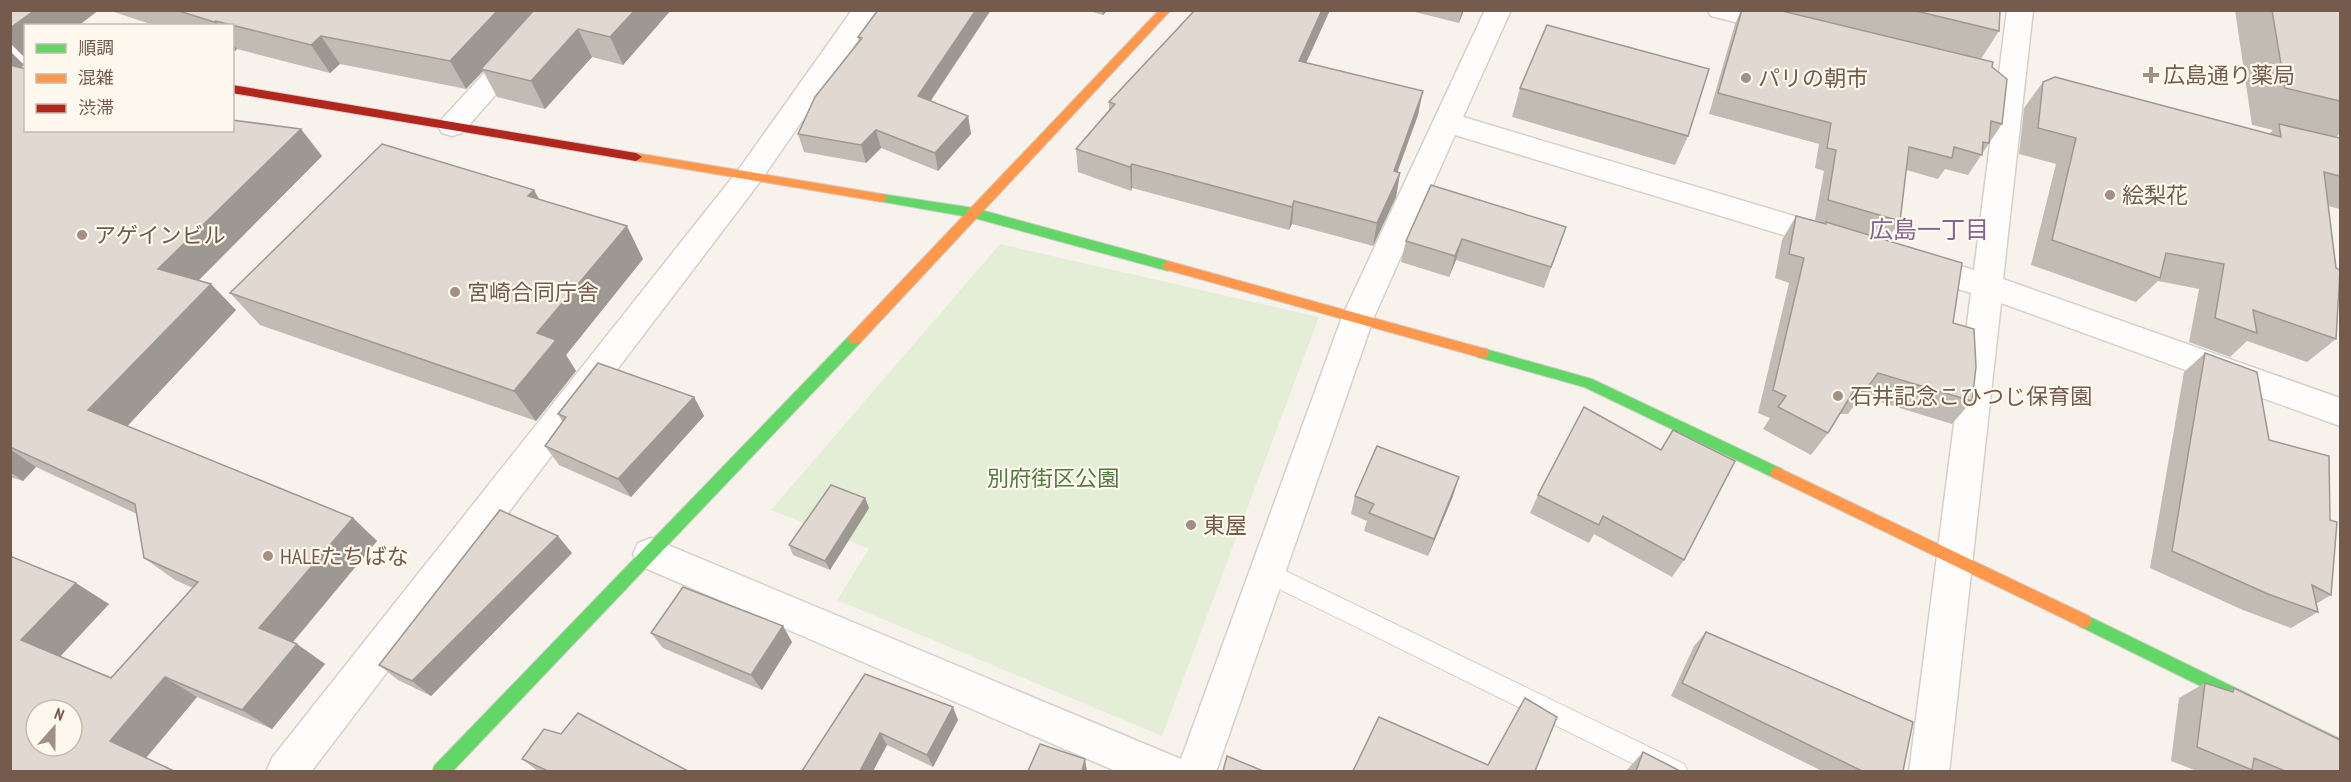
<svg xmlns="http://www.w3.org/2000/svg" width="2351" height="782" font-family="'PT Sans Narrow','Noto Sans JP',sans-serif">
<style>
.green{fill:#e4eed7}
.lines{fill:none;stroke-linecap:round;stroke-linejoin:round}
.lane-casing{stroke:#d6d0ca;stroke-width:2}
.street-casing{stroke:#d6d0ca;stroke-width:3}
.fast-casing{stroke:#d6cfc8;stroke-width:2}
.slow-casing{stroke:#d6cfc8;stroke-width:2}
.jam-casing{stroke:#d6cfc8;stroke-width:2}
.lane{fill:#fefdfc;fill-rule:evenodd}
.street{fill:#fefdfc;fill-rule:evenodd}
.fast{fill:#63d668;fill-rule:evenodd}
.slow{fill:#ff974d;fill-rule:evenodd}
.jam{fill:#b3261e;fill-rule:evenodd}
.wall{fill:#c2bbb4}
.shaded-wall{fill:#9e9892}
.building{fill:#e1d9d1;stroke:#9e9892;stroke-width:1.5;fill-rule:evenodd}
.poi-dot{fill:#a29085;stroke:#fef8ee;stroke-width:2}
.labels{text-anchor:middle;stroke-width:4.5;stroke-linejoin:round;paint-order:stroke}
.poi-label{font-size:22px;fill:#745b4d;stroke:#fef8ee;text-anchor:start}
.park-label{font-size:22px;fill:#547945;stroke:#fef8ee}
.neighbourhood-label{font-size:24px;fill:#826590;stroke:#fef8ee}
</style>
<rect width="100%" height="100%" fill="#f7f3ec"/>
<!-- green -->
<polygon class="green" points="1000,244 1319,317 1162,736 837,600 869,549 771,510"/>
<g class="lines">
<defs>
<polygon id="lane" points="1267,562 1684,764 1688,772 1650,772 1259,579 1256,572 1259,565"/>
<g id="street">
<polygon points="542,10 570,10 462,133 452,136 442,133 438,126 442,119"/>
<polygon points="852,10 879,10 759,183 311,772 266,772 272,758 739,169"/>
<polygon points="1485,10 1511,10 1463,117 1844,231 1848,239 1844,247 1833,250 1455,135 1374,317 1216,772 1118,772 638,565 633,554 638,543 651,538 1181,759 1342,317"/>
<polygon points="1707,10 1758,10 1791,19 1795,25 1791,31 1782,34 1711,16"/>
<polygon points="2007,10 2033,10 2003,279 2340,398 2340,426 2001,303 1949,772 1909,772 1971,293 1906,273 1902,265 1906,257 1917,253 1974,270"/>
<polygon points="10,43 26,45 26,63 10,61"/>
</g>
<g id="fast">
<polygon points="882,194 974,208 1168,261 1174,266 1168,271 974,218 878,201 876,198"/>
<polygon points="855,334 860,335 862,339 860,343 452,772 432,772 434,766 850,335"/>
<polygon points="1482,348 1592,379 1782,469 1784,473 1782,477 1777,479 1772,477 1584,387 1477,357 1475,353 1477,349"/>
<polygon points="2084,614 2340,739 2340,755 2079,626 2076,621 2079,616"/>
</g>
<g id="slow">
<polygon points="1159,10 1171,10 860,343 850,343 848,339 850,335"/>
<polygon points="636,153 882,194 888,198 882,202 632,160 630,157 632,154"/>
<polygon points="1168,261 1482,348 1487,349 1489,353 1487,357 1482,358 1164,269 1162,266 1164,263"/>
<polygon points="1777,467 2089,616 2092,621 2089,626 2084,628 2079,626 1772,477 1770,473 1772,469"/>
</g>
<polygon id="jam" points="232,85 636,153 642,157 636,161 232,93"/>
</defs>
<!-- lane casing -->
<use href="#lane" class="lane-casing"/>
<!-- street casing -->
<use href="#street" class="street-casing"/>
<!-- fast casing -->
<use href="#fast" class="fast-casing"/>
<!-- slow casing -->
<use href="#slow" class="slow-casing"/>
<!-- jam casing -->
<use href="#jam" class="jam-casing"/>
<!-- lane -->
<use href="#lane" class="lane"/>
<!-- street -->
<use href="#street" class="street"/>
<!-- fast -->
<use href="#fast" class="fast"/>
<!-- slow -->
<use href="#slow" class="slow"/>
<!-- jam -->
<use href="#jam" class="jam"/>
</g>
<!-- wall -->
<g class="wall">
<polygon points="108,10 671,10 623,65 592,57 545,109 497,97 483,71 466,89 340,64 330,73 237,49 235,51 232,50 232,26 156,26"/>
<polygon points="878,10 931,101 968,116 971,134 938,171 881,148 866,163 804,152 798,134 859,41 858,37"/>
<polygon points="1086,10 1108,10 1103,15"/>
<polygon points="1195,10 1330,10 1306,63 1418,115 1397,172 1400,173 1396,197 1373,246 1292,224 1289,230 1132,188 1131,191 1078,172 1076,149 1109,110 1109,102"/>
<polygon points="1415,10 1464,10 1459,23 1415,12"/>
<polygon points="1741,10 2000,10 1999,31 1981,59 1992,67 2002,124 1968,175 1945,169 1938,179 1906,170 1900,221 1887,240 1953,323 1972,401 1952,424 1861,396 1848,414 1839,414 1828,433 1811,455 1763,429 1770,418 1758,413 1789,283 1775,278 1782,240 1796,216 1825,223 1815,220 1824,171 1815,168 1819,144 1709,114 1735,24"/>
<polygon points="2235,10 2340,10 2340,133 2336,137 2340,176 2340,209 2328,206 2336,339 2307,362 2247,341 2230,357 2189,342 2199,289 2158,281 2136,302 2031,265 2056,164 2019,154 2024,108 2043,82 2269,134 2273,130 2252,125"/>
<polygon points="10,51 24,65 21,67 322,156 199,280 236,310 127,426 353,518 377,541 293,642 325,664 272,729 197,697 146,758 10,771 10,556 109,604 60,656 111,678 193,588 175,580 144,558 137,514 36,467 23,481 10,477"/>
<polygon points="1520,88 1688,136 1675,165 1512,117"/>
<polygon points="540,200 643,259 566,355 576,371 536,421 260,325 230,293"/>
<polygon points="1566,227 1544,288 1456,260 1449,277 1401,262 1406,241"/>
<polygon points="2205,353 2269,440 2331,595 2316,604 2318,612 2291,628 2243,610 2150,568 2184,372"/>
<polygon points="694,397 704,416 631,497 559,465 545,446 563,422 558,414"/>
<polygon points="1584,407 1684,560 1672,577 1594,534 1589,543 1530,513 1538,495"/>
<polygon points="1355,496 1453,496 1428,556 1364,531 1367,521 1351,514"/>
<polygon points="865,498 869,508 830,570 793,555 789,545"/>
<polygon points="572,553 431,696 398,680 379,665"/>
<polygon points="1706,632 1903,771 1822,771 1671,696 1694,646"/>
<polygon points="651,633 792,642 762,690 663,648"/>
<polygon points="865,674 958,720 933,767 887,745 873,771 802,771"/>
<polygon points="2205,683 2229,691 2234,688 2340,771 2197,771 2171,761 2179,698"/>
<polygon points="578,713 688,771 538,771 522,759 561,734"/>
<polygon points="1643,752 1680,771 1626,771"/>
</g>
<!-- shaded-wall -->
<g class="shaded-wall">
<polygon points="35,10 99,10 78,26 26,26 26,59 10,43 10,28"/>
<polygon points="498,10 538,10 481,69 483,71 466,89 450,61"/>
<polygon points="635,10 671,10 623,65 610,37"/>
<polygon points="976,10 991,10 922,114 918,96"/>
<polygon points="1102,10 1108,10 1103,15"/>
<polygon points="1322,10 1330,10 1296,85 1299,61"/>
<polygon points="1462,10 1464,10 1459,23"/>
<polygon points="216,21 220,26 216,26 214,22"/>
<polygon points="578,29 592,57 545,109 531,81"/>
<polygon points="321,36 340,64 330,73 311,45"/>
<polygon points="232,42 237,49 235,51 232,47"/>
<polygon points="10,51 24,65 10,75"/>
<polygon points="1423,91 1418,115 1389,195 1394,171"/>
<polygon points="968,116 971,134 938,171 935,153"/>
<polygon points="301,129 322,156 184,295 158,269"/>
<polygon points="876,130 881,148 866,163 861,145"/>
<polygon points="1132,164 1132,188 1131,191 1130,167"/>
<polygon points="1400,173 1396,197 1373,246 1377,223"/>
<polygon points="534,190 553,224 528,196"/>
<polygon points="1294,201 1292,224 1289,230 1292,207"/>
<polygon points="627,226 643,259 566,355 576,371 536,421 514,391 537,333"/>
<polygon points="1462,239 1456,260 1449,277 1455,256"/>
<polygon points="211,284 236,310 119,435 88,410"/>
<polygon points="694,397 704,416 631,497 618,479"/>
<polygon points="10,449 36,467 23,481 10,472"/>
<polygon points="1459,477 1453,496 1428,556 1434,539"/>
<polygon points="865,498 869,508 830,570 825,561"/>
<polygon points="353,518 377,541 287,649 259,628"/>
<polygon points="558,536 572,553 431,696 412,681"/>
<polygon points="76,583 109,604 57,660 21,640"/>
<polygon points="783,626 792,642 762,690 751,675"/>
<polygon points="297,644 325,664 272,729 242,710"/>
<polygon points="165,677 197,697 145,759 110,741"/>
<polygon points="953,707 958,720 933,767 927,755"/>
<polygon points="880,733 887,745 873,771 860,771"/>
<polygon points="1085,759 1087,771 1082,771"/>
</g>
<!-- building -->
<g class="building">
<polygon points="10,10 35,10 10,28"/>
<polygon points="176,10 344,11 498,10 450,61 321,36 311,45 216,21 214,22"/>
<polygon points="534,10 635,10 610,37 578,29 531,81 481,69"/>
<polygon points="878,10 976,10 918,96 968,116 935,153 876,130 861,145 798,134 815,97 862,38 858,37"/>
<polygon points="1195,10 1322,10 1299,61 1423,91 1394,171 1400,173 1377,223 1294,201 1292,207 1132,164 1130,167 1076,149 1115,104 1109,102"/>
<polygon points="1742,10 1778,10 1993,62 1992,67 2007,79 2002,124 1991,121 1989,143 1983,142 1982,155 1954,147 1952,158 1909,147 1900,221 1828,200 1836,150 1827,148 1831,123 1718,93"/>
<polygon points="1912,10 2000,10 1999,31"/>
<polygon points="2272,10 2340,10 2340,101 2285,88"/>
<polygon points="1547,25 1709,69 1688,136 1520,88"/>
<path d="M10,65L26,69V130H232V120L301,129L158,269L211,284L88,410L353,518L259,628L297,644L242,710L165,677L110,741L174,771H10V556L76,583L21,640L111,678L198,582L144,558L135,504L10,447ZM36,710H72V746H36Z"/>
<polygon points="2055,77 2281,137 2279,124 2340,138 2340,176 2324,172 2336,268 2340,270 2336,339 2253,310 2257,333 2215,318 2224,264 2166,253 2160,278 2052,240 2076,138 2038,128 2043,82"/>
<polygon points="382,144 534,190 528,196 627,226 537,333 556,340 514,391 230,293"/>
<polygon points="1431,185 1566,227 1551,267 1462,239 1455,256 1406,241"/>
<polygon points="1796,216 1826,224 1826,222 1962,263 1953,323 1974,329 1976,367 1972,401 1878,373 1865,391 1853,392 1828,433 1778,407 1786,396 1773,390 1804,258 1789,254"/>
<polygon points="2205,353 2257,372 2269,440 2329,456 2330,520 2337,522 2331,595 2312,585 2318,612 2268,594 2172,551"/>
<polygon points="598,363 694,397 618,479 545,446 566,417 558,414"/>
<polygon points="1584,407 1661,450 1673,430 1735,461 1684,560 1603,516 1599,525 1538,495"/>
<polygon points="1377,446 1459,477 1434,539 1369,513 1374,504 1355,496"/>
<polygon points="831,485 865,498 825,561 789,545"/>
<polygon points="500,510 558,536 412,681 379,665"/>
<polygon points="683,587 783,626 751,675 651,633"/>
<polygon points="1706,632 1913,722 1903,771 1862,771 1682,683"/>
<polygon points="865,674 953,707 927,755 880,733 860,771 802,771"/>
<polygon points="2205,683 2233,692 2234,688 2340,740 2340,771 2285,771 2254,758 2252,770 2197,747"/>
<polygon points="1525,698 1557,717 1535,771 1353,771 1379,717 1488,765"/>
<polygon points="578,713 688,771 548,771 522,759 544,729 561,734"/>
<polygon points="1040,744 1085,759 1082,771 1028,771"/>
<polygon points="1643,752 1680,771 1636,771"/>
<polygon points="1227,756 1263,771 1223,771"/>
</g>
<!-- markers -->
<g class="poi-dot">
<path d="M2148 66h6v6h6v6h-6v6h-6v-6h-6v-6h6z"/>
<circle cx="1746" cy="78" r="6"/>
<circle cx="2110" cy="195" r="6"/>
<circle cx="82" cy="235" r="6"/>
<circle cx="455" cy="292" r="6"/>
<circle cx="1838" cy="396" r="6"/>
<circle cx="1191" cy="525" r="6"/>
<circle cx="268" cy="556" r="6"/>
</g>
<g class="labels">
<!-- poi labels -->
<g class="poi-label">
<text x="2163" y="83">広島通り薬局</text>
<text x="1758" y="86">パリの朝市</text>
<text x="2122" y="203">絵梨花</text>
<text x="94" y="243">アゲインビル</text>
<text x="467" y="300">宮崎合同庁舎</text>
<text x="1850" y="404">石井記念こひつじ保育園</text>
<text x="1203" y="533">東屋</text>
<text x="280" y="564">HALEたちばな</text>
</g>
<!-- park labels -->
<g class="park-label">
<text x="1053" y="486">別府街区公園</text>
</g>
<!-- neighbourhood labels -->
<g class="neighbourhood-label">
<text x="1929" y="238">広島一丁目</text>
</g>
</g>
<!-- border -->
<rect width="2351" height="782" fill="none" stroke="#745b4d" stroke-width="24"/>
<!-- legend -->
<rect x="24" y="24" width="210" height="108" fill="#fef8ee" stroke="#c7b9ae" stroke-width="1.5"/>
<rect x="36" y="44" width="30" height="9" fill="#63d668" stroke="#c7b9ae" stroke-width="1.5"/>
<text x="78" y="54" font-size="18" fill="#745b4d">順調</text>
<rect x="36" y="74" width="30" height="9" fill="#ff974d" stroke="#c7b9ae" stroke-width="1.5"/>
<text x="78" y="84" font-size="18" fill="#745b4d">混雑</text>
<rect x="36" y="104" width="30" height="9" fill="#b3261e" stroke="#c7b9ae" stroke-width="1.5"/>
<text x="78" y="114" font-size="18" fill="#745b4d">渋滞</text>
<!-- north arrow -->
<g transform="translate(54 728) rotate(21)"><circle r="28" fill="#fef8ee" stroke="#c7b9ae" stroke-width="1.5"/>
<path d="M0-4.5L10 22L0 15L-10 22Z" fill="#a29085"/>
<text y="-9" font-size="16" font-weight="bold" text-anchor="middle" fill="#745b4d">N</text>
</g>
</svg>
